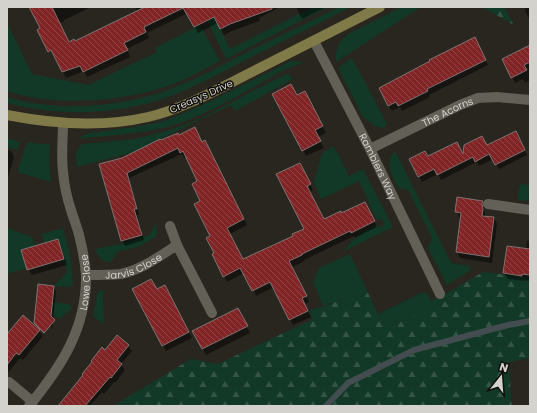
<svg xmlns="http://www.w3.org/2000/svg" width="537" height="413" font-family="Poppins,sans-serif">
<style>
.green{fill:#123927}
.forest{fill:url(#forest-firs)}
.shadow{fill:#0007}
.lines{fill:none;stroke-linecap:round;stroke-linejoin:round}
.stream{stroke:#434d50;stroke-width:6}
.building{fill:url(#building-back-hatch);stroke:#7e7271}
.street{stroke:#636057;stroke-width:10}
.secondary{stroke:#807a49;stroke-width:10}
.labels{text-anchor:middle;stroke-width:3;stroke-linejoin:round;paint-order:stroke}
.street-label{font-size:10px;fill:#d4d2cd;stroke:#100f0c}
</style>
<defs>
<pattern id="forest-firs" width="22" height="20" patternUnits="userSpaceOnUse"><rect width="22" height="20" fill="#123927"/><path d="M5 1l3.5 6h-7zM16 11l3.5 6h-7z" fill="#345545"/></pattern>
<pattern id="building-back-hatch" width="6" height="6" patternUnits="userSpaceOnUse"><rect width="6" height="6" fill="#812425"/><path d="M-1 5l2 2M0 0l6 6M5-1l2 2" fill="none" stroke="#924343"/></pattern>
</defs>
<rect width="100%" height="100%" fill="#28261e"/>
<!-- green -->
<g class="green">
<polygon points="209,7 230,49 313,7 328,7 226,59 202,10"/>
<path d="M339,7H351C319,23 286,40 254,56C226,70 198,86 168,97C117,115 60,117 7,103V97C57,112 115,108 165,91C196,80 225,63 255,48C283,34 311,21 339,7Z"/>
<path d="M402,7H421L336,62C335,49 338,42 348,34Z"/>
<path d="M7,23L32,74L88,85L157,52L155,48L200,25L220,61C202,70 184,81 165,87C117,102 55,107 7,91Z"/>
<polygon points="352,58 386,122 386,125 385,127 383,128 375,126 363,117 338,68"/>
<path d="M295,61L303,63L286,69C249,89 209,115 168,127C139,134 109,135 79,139L84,135L90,133L134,127L165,121L211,101L283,65L288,62Z"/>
<path d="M288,73L290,75L293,79L235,111L231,105L133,152L77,167C76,157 74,152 82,144L135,139L170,130L197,120Z"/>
<polygon points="7,138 20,142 17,150 7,147"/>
<path d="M27,142L41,144H50C49,157 49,169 51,182L17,172Z"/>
<polygon points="334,146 349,176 363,169 393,227 342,252 356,237 365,231 377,225 380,228 384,224 382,219 377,220 359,181 321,199 314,182 322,153"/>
<path d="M395,151L451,263L469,266L471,270L447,285L428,248L432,238L408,190L398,188C392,175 384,163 395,151Z"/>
<polygon points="520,184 530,185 530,199 524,201 517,199"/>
<path d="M155,223L157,230L156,236C142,246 135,249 118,251L111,262C103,263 98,256 95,249L121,244L150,235Z"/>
<polygon points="7,228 32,237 35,246 27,268 7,274"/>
<polygon points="63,228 71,260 73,284 69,287 54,286 67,272 58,239 44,243 42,234"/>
<polygon points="350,254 368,293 342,299 323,306 313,282 319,268"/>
<polygon points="103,289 104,325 93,316 97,295 99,291"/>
<polygon points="449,292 452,298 403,322 391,323 382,319 378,314 421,293 427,293 431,301"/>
<polygon points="52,302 68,304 71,306 71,309 61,318 57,318 41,305"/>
</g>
<!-- forest -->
<g class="forest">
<polygon points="482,7 504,7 514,25"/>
<polygon points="483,272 530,278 530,358 509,362 511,399 512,406 115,406 118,403 191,359 218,364 313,319 308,311 328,305 342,299 368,293 378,314 382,319 391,323 403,322 452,298 449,292"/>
</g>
<!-- shadow -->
<g class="shadow">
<polygon points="30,7 91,7 64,20 64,21 43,32"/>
<polygon points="135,7 280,7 259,18 260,21 234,30 224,35 218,23 198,33 188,13 147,33 149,38 127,49 130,57 87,77 84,71 66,78 52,51 74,42 138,12"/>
<polygon points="296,7 326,7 302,19"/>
<polygon points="526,7 530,7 530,18 529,18 525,12"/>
<polygon points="477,44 488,65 429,95 430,97 402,111 400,107 392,111 380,88"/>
<polygon points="530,46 530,80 525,83 523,79 515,83 512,77"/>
<polygon points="297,96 308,98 326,133 318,137 324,148 306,156 303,150"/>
<polygon points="179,137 202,143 208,147 247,225 230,234 243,261 294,236 305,229 303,170 313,190 310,192 324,220 341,214 368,209 377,227 355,238 354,236 304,260 305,261 292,267 309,302 305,304 311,317 293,325 274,287 256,296 254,291 275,280 244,273 227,282 224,276 215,253 202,201 199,181 186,157 184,158 182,154 129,178 139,214 137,215 144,240 125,246 122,240 122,159"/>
<polygon points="518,137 527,155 499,169 493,159 479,166 477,162 441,180 438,174 422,182 419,176 428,157 463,157"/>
<polygon points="7,150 11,151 14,157 7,180"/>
<polygon points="482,202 485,208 484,210 486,217 494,218 497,224 492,263 460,258 457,252 461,218 460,218 456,212"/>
<polygon points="58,240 61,246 67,265 32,275 28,269"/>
<polygon points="527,241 530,241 530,281 525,280 525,281 508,279 504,273 526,249"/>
<polygon points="54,287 56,292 52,329 38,295"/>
<polygon points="157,290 168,292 192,338 166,351 163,345"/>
<polygon points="241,315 250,333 206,355 203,349"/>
<polygon points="39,331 43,336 23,360 20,358 7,374 7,335"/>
<polygon points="128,346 132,351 121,364 125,370 115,383 114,382 104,394 102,392 90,406 59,406 105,351"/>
</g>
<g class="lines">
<!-- stream -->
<polyline class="stream" points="326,406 348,383 414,350 508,325 530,321"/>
</g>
<!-- building -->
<g class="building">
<polygon points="29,7 52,7 69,42 74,39 75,41 145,7 272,7 272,9 230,24 220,29 214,17 194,27 183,8 144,27 146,32 124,43 128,50 83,72 80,66 62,72 51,50 48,52 37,30 40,28"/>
<polygon points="475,37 486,60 427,89 428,91 398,106 396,102 388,106 379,88 430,61 429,60"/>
<polygon points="530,45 530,62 524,65 527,70 511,78 502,59"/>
<polygon points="291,84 297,95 305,91 323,126 315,130 321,141 302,151 272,94"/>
<polygon points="195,127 202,142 205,140 244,219 227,228 243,259 293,236 292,234 304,229 276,174 300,163 311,184 307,186 324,219 341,211 341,213 365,202 375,221 351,233 350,231 302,254 302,255 289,261 307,296 302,298 308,311 289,320 270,282 252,291 240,268 223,277 212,254 214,253 206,238 210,236 194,204 200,201 192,184 197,181 183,151 180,153 178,148 127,173 137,209 134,209 142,235 121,241 99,164 122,158 160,139 161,140 178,133 179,135"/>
<polygon points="516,131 525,150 495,165 489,154 475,162 473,157 437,175 434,169 418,177 409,159 425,151 428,156 457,142 463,154 464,145 482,136 487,145"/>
<polygon points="457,197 483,201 482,203 483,209 482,216 494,217 489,257 456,252 461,213 455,212"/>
<polygon points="58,239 64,259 27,270 21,250"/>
<polygon points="507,246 530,249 530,275 522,274 522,276 503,273"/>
<polygon points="151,279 157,289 165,285 189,332 162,346 132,289"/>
<polygon points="38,284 54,286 51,316 55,320 44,333 34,323"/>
<polygon points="238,308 248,326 202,349 192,331"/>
<polygon points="23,315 40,330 19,355 16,353 7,365 7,334"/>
<polygon points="117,335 129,345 117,360 122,364 111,378 110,377 85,406 58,406 83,375 82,374 92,362 91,361 102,347 105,350"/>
</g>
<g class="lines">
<!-- street -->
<g class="street">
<path id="s1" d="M314,41L370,149L440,294"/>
<path id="s2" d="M370,149L460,105L478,98L497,97L530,100"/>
<polyline points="488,204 530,210"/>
<polyline points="170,226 177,245"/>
<path id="s3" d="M86,275C97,275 109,275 121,274C141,270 160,256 177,245L212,313"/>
<polyline points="9,382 33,402"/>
<path id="s4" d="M29,406C61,367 87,328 86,275C85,263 83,251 80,239C78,229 74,220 71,210C67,198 64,185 63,171C61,155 63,139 63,123"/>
</g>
<!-- secondary -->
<path class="secondary" d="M7,115C53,124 101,128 148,117C183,109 218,89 250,73C293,51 337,29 380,7"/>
</g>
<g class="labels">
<!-- street labels -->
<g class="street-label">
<text transform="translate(201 96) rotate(-24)" y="4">Creasys Drive</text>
<text dy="4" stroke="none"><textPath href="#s2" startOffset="86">The Acorns</textPath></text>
<text dy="4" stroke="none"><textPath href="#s1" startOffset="141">Ramblers Way</textPath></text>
<text dy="4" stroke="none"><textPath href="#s3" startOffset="49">Jarvis Close</textPath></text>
<text dy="4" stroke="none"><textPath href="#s4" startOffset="139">Lowe Close</textPath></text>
</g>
</g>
<!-- border -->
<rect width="537" height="413" fill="none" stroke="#d4d2cd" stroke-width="16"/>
<!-- north arrow -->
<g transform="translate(501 377) rotate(17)" stroke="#100f0c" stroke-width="3" paint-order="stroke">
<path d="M0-3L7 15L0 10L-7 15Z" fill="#d4d2cd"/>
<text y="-6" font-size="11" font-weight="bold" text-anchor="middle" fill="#d4d2cd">N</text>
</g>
</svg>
